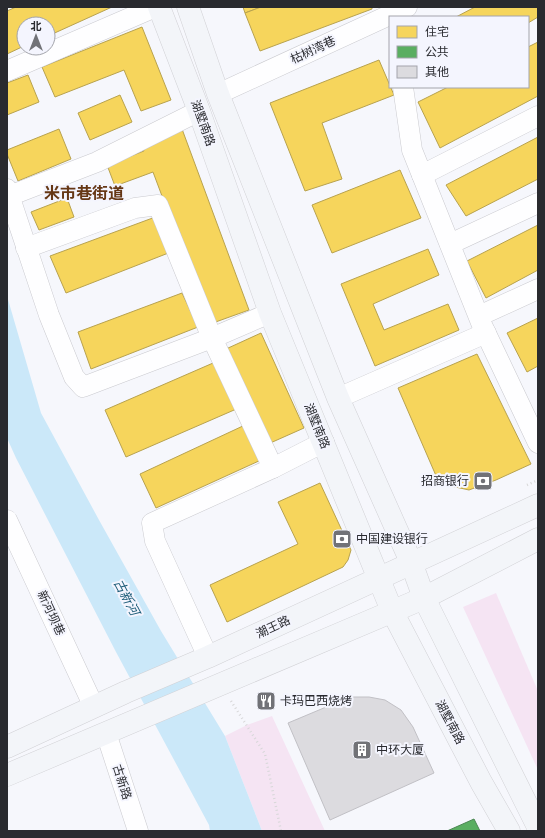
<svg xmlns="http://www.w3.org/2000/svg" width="545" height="838" font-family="Merriweather,'Noto Sans SC',serif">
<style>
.green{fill:#f5e4f3}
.water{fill:#cbe8f9}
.homes{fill:#f6d55c;stroke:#b8a24e}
.public{fill:#5aae61;stroke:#4b8652}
.building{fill:#dcdbdf;stroke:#c1c0c5}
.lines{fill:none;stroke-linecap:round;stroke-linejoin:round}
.minor-casing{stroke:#cacacf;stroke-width:21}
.major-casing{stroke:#d1d1d5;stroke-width:23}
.path{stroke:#d7d7d8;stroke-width:2.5;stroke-dasharray:1 3;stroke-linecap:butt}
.minor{stroke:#fefeff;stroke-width:20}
.major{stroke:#f3f5f9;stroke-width:22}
.labels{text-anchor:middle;stroke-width:4;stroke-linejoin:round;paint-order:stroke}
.street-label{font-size:12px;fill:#292a2f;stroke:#f4f5fe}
.poi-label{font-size:12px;fill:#292a2f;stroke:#f4f5fe;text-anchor:start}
.water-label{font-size:13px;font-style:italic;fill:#1f5e7a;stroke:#f4f5fe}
.district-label{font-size:16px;font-weight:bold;fill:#653715;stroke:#f4f5fe}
</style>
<rect width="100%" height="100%" fill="#f6f7fc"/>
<!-- green -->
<g class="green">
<polygon points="496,593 538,691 538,770 463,607"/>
<polygon points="272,716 325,831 262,831 225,736 247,725"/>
</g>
<!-- water -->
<polygon class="water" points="7,296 41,413 99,520 161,631 225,736 262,831 210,831 209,825 116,652 16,458 7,438"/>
<!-- homes -->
<g class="homes">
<polygon points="16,7 112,7 48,36 48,24 24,24 24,46 7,54 7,11"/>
<polygon points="243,7 261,7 245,13"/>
<polygon points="261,7 372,7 372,9 260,51 245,13"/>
<polygon points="475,7 538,7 538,17 528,23 528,17 456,17"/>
<polygon points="142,27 171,100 141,111 124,70 55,97 42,67"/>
<polygon points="538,42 538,96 440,148 418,102 448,87 528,87 528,47"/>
<polygon points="379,60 394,95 322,123 342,179 305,191 270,103"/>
<polygon points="28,75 39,102 7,115 7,83"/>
<polygon points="120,95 132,122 90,140 78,113"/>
<polygon points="59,129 71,159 18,181 7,154 7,150"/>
<polygon points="182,129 249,310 210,324 153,172 115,186 107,165 144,151 141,143"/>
<polygon points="538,137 538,179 466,216 446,185"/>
<polygon points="400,170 421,218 332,253 312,205"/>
<polygon points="67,198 74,217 39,230 31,212"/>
<polygon points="158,216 171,252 66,293 50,256"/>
<polygon points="538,225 538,270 486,298 467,261"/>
<polygon points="428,249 439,275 373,304 384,330 448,304 459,330 375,366 341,284"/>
<polygon points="182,293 198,327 91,369 78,332"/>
<polygon points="538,318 538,366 527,372 507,333"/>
<polygon points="261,333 304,428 268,444 226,349"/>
<polygon points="477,354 531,464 496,480 469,490 451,486 437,478 398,388"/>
<polygon points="220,360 241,407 126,457 105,410"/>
<polygon points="245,425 261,460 156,508 140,474"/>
<polygon points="320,483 351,550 348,560 343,567 227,622 210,585 298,544 278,502"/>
</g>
<!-- public -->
<polygon class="public" points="474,819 480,831 447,831"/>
<!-- building -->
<polygon class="building" points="350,697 369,697 385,700 401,710 413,727 434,773 330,820 288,723"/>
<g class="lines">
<defs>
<g id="minor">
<polyline points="7,71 155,7"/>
<polyline points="403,87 412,150 482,325 538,443"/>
<polyline points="218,94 407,7"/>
<polyline points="422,175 538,116"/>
<polyline points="7,189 49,315 74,377 83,387 212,338 270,313"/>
<polyline points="9,196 97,162 199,111"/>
<polyline points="450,244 538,203"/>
<polyline points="26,248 135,208 158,205 212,338 273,468"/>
<polyline points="479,316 538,289"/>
<polyline points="338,398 486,333"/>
<polyline points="7,520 94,707"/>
<polyline points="208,657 155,541 152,523 273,468 324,442"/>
<polyline points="106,733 138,831"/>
</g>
<g id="major">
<polyline points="159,7 199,111 270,313 392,611 481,782 509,831"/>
<polyline points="188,7 218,94 338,398 411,562 424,598 538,827"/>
<polyline points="7,747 126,692 208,657 538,505"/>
<polyline points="7,775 424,598 538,539"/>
</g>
</defs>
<!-- minor casing -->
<use href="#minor" class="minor-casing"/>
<!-- major casing -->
<use href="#major" class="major-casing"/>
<!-- path -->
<g class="path">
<polyline points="527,485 538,480"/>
<polyline points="231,701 265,754 281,831"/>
</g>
<!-- minor -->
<use href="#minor" class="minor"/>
<!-- major -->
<use href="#major" class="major"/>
</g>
<!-- icons -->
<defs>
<symbol id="bank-square" viewBox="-11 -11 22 22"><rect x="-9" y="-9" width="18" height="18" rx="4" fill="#717277" stroke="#f4f5fe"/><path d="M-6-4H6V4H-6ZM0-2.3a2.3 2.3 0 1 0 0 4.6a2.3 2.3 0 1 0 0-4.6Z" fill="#fff"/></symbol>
<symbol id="restaurant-square" viewBox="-11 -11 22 22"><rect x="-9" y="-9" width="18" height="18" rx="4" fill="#717277" stroke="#f4f5fe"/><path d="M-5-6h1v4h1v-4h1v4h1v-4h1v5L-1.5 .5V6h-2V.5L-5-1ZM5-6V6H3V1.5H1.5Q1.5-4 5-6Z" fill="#fff"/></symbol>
<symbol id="building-square" viewBox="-11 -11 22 22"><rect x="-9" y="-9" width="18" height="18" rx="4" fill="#717277" stroke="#f4f5fe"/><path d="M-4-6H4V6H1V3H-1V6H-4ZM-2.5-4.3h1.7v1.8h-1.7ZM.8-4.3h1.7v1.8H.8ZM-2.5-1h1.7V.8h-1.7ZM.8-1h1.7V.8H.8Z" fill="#fff"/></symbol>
</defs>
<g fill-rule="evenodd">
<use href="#bank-square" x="472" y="470" width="22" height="22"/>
<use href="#bank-square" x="331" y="528" width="22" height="22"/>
<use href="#restaurant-square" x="255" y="690" width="22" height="22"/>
<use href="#building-square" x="351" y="739" width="22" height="22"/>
</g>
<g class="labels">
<!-- street labels -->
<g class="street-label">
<text transform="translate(313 50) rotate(-25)" y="4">枯树湾巷</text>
<text transform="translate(203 123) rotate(70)" y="4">湖墅南路</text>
<text transform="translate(317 426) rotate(68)" y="4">湖墅南路</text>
<text transform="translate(51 613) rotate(65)" y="4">新河坝巷</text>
<text transform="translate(273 627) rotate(-25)" y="4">潮王路</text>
<text transform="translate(450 722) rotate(62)" y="4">湖墅南路</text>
<text transform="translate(122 782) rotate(72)" y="4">古新路</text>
</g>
<!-- poi labels -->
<g class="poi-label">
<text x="469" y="485" text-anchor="end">招商银行</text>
<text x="356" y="543">中国建设银行</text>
<text x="280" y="705">卡玛巴西烧烤</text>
<text x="376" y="754">中环大厦</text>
</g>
<!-- water labels -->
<g class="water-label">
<text transform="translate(127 597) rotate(62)" y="5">古新河</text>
</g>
<!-- district labels -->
<g class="district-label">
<text x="84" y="199">米市巷街道</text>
</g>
</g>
<!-- border -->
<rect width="545" height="838" fill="none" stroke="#292a2f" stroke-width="16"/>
<!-- legend -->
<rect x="389" y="16" width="140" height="72" fill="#f4f5fe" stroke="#a3a4ab"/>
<rect x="397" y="26" width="20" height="12" fill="#f6d55c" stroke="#a3a4ab"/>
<text x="425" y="36" font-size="12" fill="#292a2f">住宅</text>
<rect x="397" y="46" width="20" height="12" fill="#5aae61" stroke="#a3a4ab"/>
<text x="425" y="56" font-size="12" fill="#292a2f">公共</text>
<rect x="397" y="66" width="20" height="12" fill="#dcdbdf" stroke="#a3a4ab"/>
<text x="425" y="76" font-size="12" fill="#292a2f">其他</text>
<!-- north arrow -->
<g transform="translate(36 36)"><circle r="19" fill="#f4f5fe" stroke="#a3a4ab"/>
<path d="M0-3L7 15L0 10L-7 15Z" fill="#717277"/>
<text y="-6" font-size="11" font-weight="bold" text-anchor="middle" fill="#292a2f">北</text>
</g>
</svg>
